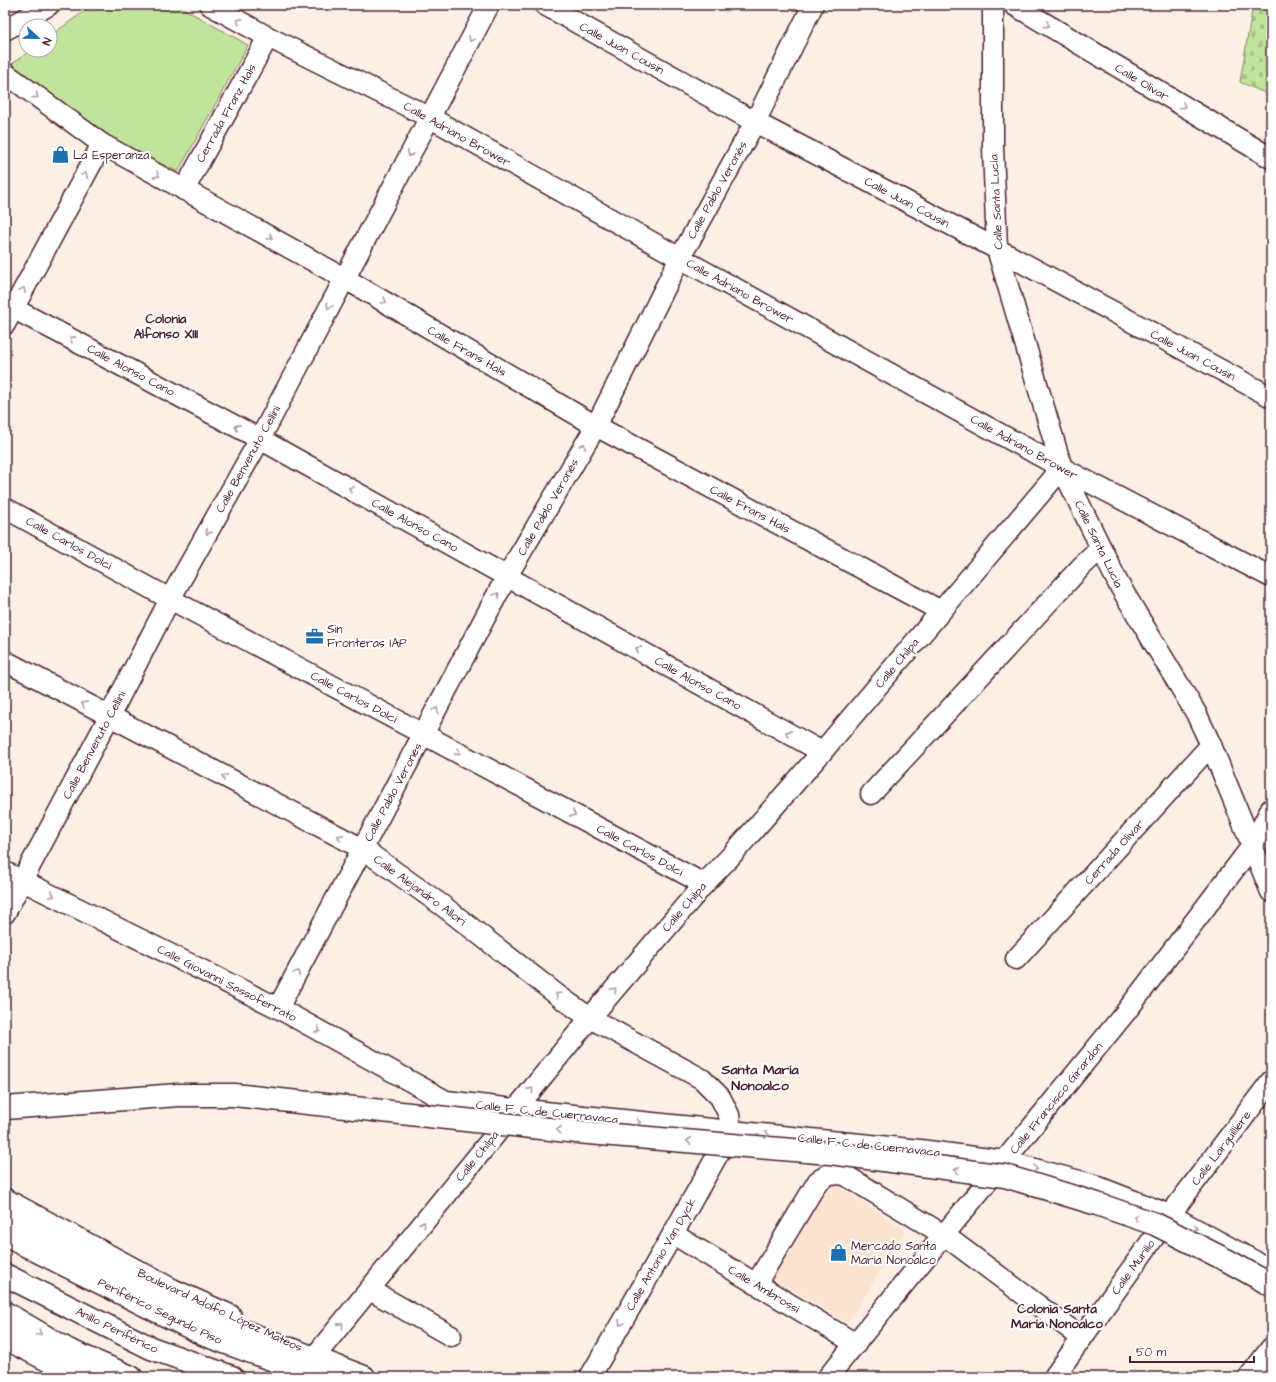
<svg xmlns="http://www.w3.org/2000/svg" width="1276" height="1382" font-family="'Architects Daughter',sans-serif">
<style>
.built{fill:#fae4d1}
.cemetery{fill:url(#cemetery-stones);stroke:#868264}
.green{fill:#c1e49d;stroke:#868264}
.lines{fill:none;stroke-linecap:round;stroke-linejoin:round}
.street-casing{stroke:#4a1f2b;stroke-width:23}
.secondary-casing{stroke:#4a1f2b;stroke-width:25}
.highway-casing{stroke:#4a1f2b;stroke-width:25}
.street{stroke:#fff;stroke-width:20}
.secondary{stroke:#fff;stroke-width:22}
.highway{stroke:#fff;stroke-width:22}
.highway-bridge-casing{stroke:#4a1f2b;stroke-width:25;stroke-linecap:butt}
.highway-bridge{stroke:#fff;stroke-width:22}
.oneway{stroke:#ae9aa0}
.labels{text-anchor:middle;stroke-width:4;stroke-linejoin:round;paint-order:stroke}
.street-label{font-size:12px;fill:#4a1f2b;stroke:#fff}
.poi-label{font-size:12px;fill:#4a1f2b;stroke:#fff;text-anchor:start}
.neighbourhood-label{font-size:13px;font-weight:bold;fill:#4a1f2b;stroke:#fff}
.quarter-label{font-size:14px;font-weight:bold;fill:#4a1f2b;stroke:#fff}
</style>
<defs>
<pattern id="cemetery-stones" width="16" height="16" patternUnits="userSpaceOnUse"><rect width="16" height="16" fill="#c1e49d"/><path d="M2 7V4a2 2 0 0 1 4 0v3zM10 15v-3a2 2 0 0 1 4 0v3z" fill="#a7c387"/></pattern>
</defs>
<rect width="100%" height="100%" fill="#fcefe4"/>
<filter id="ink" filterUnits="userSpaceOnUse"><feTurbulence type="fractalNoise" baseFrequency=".025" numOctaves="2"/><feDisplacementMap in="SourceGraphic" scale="8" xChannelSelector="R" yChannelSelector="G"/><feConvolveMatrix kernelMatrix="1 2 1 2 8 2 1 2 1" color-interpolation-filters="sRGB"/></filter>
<g filter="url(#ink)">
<!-- built -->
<polygon class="built" points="833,1182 906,1231 847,1323 769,1276"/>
<!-- cemetery -->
<polygon class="cemetery" points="1253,5 1271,5 1271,96 1240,82"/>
<!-- green -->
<polygon class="green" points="93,5 177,5 248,45 178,172 96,131 5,69 31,50 50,50 50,36"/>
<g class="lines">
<defs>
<g id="street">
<polyline points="210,5 268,37 429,117 680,258 1062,468 1271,577"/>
<polyline points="545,5 755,122 997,249 1271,397"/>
<polyline points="993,5 993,147 997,249 1062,468 1118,583 1196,713 1211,745 1271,892"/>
<polyline points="1014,5 1271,158"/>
<polyline points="5,30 49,5"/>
<polyline points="5,73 102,144 344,278 596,426 941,611"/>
<polyline points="184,190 268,37"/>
<polyline points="5,304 260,439 822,752"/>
<polyline points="5,324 102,144"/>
<polyline points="5,508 170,599 704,884"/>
<polyline points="5,661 363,849 443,906 560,997 590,1018 702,1079 720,1097 729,1115 731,1131 673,1234 590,1377"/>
<polyline points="871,794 1081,567 1101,548"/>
<polyline points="5,872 278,1008 446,1101 515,1109 920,1150 1005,1161 1091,1184 1170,1215 1271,1270"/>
<polyline points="5,913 109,717 170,599 260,439 489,5"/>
<polyline points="1016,959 1211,745"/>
<polyline points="278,1008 507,576 596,426 680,258 755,122 813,5"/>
<polyline points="673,1234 856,1344"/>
<polyline points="756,1284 818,1181 831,1173 845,1175 944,1235 1082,1338"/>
<polyline points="370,1290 451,1336"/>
<polyline points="316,1355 590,1018 704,884 730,857 822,752 1062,468"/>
<polyline points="828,1377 1125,1013 1252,846 1271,809"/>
<polyline points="1054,1377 1170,1215 1271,1081"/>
<polyline points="1249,1377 1271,1348"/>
</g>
<g id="secondary">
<polyline points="5,1200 172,1290 230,1316"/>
<polyline points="5,1338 65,1369 85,1377"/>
</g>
<g id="highway">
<polyline points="5,1211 169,1303 364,1377"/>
<polyline points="5,1235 205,1335 320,1377"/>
<polyline points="5,1275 151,1348 232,1377"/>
<polyline points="5,1313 68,1350 131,1377"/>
</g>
</defs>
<!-- street casing -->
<use href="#street" class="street-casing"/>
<!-- secondary casing -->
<use href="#secondary" class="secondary-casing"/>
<!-- highway casing -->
<use href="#highway" class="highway-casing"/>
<!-- street -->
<use href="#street" class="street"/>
<!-- secondary -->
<use href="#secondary" class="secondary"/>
<!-- highway -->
<use href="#highway" class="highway"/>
<defs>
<polyline id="highway-bridge" points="5,1108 178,1095 234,1095 577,1132 830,1153 1005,1176 1097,1204 1155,1224 1230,1262 1271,1285"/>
</defs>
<!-- highway-bridge casing -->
<use href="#highway-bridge" class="highway-bridge-casing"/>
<!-- highway-bridge -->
<use href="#highway-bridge" class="highway-bridge"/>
</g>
<!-- one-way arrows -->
<defs><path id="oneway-chevron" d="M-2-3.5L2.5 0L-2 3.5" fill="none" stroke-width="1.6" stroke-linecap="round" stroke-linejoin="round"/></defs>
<g class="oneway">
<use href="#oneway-chevron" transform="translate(239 21) rotate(-151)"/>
<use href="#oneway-chevron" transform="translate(1047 25) rotate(31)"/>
<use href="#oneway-chevron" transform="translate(471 39) rotate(118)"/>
<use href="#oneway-chevron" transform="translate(36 96) rotate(37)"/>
<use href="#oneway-chevron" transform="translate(1183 106) rotate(31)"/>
<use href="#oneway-chevron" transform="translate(410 154) rotate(118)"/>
<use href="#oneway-chevron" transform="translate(85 175) rotate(-62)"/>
<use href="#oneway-chevron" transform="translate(157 175) rotate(29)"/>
<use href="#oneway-chevron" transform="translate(270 237) rotate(29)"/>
<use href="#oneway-chevron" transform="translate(23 290) rotate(-62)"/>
<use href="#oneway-chevron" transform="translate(384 301) rotate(30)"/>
<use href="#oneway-chevron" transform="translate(329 306) rotate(118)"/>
<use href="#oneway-chevron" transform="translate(72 339) rotate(-152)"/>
<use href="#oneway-chevron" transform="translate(237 427) rotate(-152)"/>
<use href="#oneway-chevron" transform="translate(583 446) rotate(-60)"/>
<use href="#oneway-chevron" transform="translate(351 489) rotate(-151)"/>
<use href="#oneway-chevron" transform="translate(208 532) rotate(119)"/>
<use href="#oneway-chevron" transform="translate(497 595) rotate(-62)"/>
<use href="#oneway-chevron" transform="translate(638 649) rotate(-151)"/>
<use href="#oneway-chevron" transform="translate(84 704) rotate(-152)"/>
<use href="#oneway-chevron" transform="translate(436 710) rotate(-62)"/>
<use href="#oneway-chevron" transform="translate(788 733) rotate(-151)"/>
<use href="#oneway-chevron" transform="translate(458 752) rotate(28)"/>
<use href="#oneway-chevron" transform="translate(224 777) rotate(-152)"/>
<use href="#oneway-chevron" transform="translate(573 814) rotate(28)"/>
<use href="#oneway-chevron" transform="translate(340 837) rotate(-152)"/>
<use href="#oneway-chevron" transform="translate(52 895) rotate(26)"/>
<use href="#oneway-chevron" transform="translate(297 973) rotate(-62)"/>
<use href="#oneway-chevron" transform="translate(614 990) rotate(-50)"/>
<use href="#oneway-chevron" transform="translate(558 995) rotate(-143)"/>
<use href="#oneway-chevron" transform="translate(318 1030) rotate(29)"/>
<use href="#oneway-chevron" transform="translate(531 1090) rotate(-51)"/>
<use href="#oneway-chevron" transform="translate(638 1122) rotate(6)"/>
<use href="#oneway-chevron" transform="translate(559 1130) rotate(-174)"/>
<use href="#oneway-chevron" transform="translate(767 1135) rotate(6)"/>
<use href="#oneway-chevron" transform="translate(689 1141) rotate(-175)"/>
<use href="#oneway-chevron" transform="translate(1035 1169) rotate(15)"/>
<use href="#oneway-chevron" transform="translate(957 1170) rotate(-173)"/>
<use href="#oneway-chevron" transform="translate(1136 1217) rotate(-161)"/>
<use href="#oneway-chevron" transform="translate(423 1224) rotate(-51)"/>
<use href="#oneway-chevron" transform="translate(1195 1228) rotate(29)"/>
<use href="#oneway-chevron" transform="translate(621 1323) rotate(120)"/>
<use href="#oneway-chevron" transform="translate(341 1325) rotate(-51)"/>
<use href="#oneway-chevron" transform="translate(39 1333) rotate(31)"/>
</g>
</g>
<!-- icons -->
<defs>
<symbol id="shop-bare" viewBox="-9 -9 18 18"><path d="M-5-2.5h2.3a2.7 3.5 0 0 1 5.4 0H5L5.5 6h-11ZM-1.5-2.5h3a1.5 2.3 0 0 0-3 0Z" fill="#1f6fb2" stroke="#fff" stroke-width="2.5" paint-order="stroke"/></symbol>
<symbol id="office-bare" viewBox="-9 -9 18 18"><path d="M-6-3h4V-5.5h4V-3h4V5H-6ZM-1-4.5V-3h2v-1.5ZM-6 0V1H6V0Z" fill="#1f6fb2" stroke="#fff" stroke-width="2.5" paint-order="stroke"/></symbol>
</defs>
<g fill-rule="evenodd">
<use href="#shop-bare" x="48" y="142" width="25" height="25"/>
<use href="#office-bare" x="302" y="624" width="25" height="25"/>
<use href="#shop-bare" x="826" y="1240" width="25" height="25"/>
</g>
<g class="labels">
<!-- street labels -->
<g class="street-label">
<text transform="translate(622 48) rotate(29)" y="4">Calle Juan Cousin</text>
<text transform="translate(1142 82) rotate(31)" y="4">Calle Olivar</text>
<text transform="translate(226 113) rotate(-61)" y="4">Cerrada Franz Hals</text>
<text transform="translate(457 134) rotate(29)" y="4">Calle Adriano Brower</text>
<text transform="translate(717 190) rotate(-61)" y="4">Calle Pablo Veronés</text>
<text transform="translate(907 202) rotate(28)" y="4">Calle Juan Cousin</text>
<text transform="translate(996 202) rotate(-93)" y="4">Calle Santa Lucía</text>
<text transform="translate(740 291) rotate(29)" y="4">Calle Adriano Brower</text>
<text transform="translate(467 351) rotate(30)" y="4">Calle Frans Hals</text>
<text transform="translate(1193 355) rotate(28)" y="4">Calle Juan Cousin</text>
<text transform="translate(131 370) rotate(28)" y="4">Calle Alonso Cano</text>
<text transform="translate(1024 447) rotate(29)" y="4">Calle Adriano Brower</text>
<text transform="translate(248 459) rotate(-61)" y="4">Calle Benvenuto Cellini</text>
<text transform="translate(548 507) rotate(-60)" y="4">Calle Pablo Veronés</text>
<text transform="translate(750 509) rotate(28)" y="4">Calle Frans Hals</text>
<text transform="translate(415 525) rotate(29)" y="4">Calle Alonso Cano</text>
<text transform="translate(69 543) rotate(29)" y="4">Calle Carlos Dolci</text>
<text transform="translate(1099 544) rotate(64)" y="4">Calle Santa Lucía</text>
<text transform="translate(897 663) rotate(-50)" y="4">Calle Chilpa</text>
<text transform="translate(698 683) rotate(29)" y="4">Calle Alonso Cano</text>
<text transform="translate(354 697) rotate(28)" y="4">Calle Carlos Dolci</text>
<text transform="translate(94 745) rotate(-62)" y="4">Calle Benvenuto Cellini</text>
<text transform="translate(393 792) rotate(-62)" y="4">Calle Pablo Veronés</text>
<text transform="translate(640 850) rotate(28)" y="4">Calle Carlos Dolci</text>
<text transform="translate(1114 852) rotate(-48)" y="4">Cerrada Olivar</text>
<text transform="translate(420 890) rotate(36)" y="4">Calle Alejandro Allori</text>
<text transform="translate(684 907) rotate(-49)" y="4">Calle Chilpa</text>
<text transform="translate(227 983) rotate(27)" y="4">Calle Giovanni Sassoferrato</text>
<text transform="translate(1056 1098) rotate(-51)" y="4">Calle Francisco Girardon</text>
<text transform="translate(547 1112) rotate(6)" y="4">Calle F. C. de Cuernavaca</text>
<text transform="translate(869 1145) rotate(6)" y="4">Calle F. C. de Cuernavaca</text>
<text transform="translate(1221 1148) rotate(-53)" y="4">Calle Larguilliere</text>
<text transform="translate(477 1156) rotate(-51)" y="4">Calle Chilpa</text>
<text transform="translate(661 1254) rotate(-60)" y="4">Calle Antonio Van Dyck</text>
<text transform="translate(1133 1267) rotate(-54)" y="4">Calle Murillo</text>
<text transform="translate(764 1289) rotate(31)" y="4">Calle Ambrossi</text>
<text transform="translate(220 1310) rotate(25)" y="4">Boulevard Adolfo López Mateos</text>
<text transform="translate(160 1311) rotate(26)" y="4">Periférico Segundo Piso</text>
<text transform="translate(117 1330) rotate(26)" y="4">Anillo Periférico</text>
</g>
<!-- poi labels -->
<g class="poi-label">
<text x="73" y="159">La Esperanza</text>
<text x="327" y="633">Sin<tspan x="327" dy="14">Fronteras IAP</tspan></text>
<text x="851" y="1250">Mercado Santa<tspan x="851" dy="14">María Nonoalco</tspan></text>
</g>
<!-- neighbourhood labels -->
<g class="neighbourhood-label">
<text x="166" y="323">Colonia<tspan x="166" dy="15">Alfonso XIII</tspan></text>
<text x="1057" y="1313">Colonia Santa<tspan x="1057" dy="15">María Nonoalco</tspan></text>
</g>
<!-- quarter labels -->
<g class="quarter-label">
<text x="760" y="1074">Santa María<tspan x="760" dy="16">Nonoalco</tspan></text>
</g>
</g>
<!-- margin -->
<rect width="1276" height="1382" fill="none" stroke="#fff" stroke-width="20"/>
<rect x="10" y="10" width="1256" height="1362" fill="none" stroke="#4a1f2b" stroke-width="1.5" filter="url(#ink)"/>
<!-- north arrow -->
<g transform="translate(38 38) rotate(112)"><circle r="19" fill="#ffffff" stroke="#b7a5aa"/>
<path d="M0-3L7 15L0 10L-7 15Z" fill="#1f6fb2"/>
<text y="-6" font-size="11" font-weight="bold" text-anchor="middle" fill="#4a1f2b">N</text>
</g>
<!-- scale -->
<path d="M1130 1356v6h124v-6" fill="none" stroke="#4a1f2b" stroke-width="2"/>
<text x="1136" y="1356" font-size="12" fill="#4a1f2b" stroke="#ffffff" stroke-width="3" paint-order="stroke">50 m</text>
</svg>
